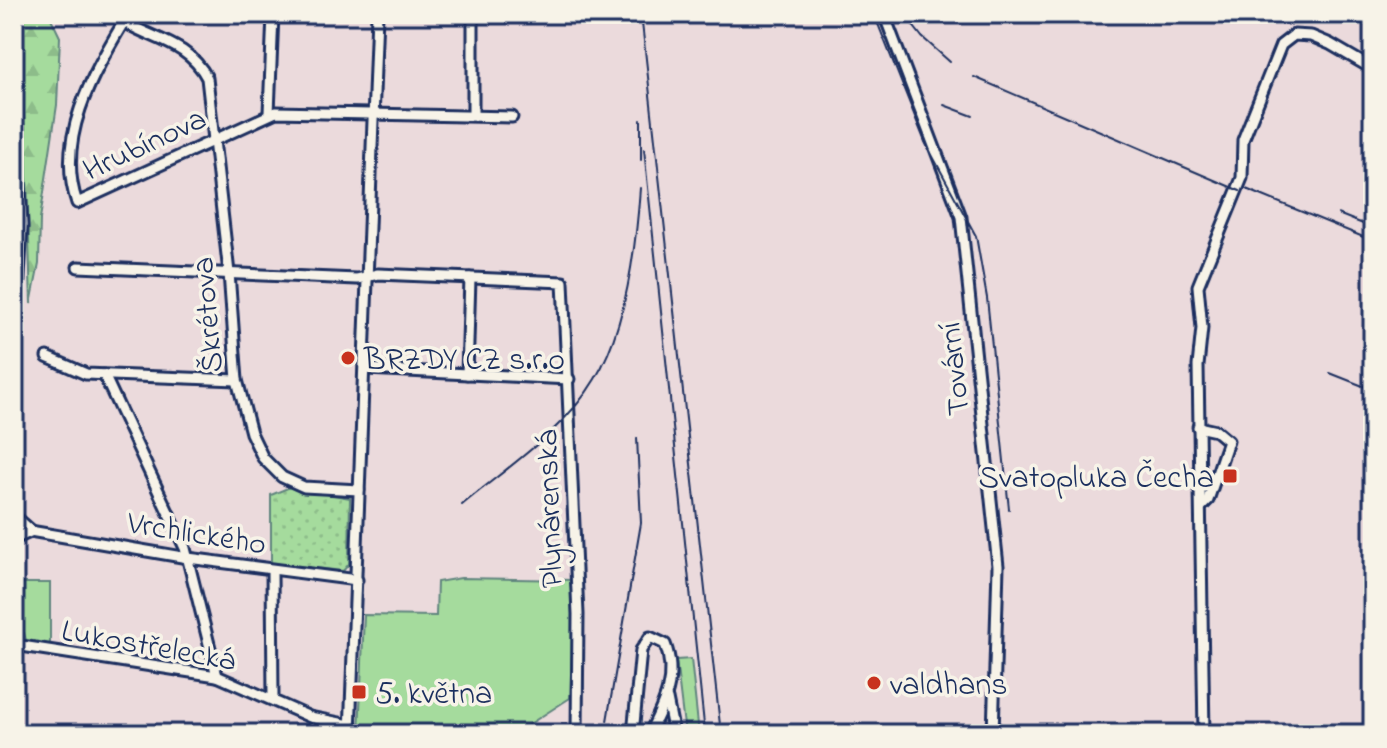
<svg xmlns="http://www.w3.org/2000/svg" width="1387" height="748" font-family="'Indie Flower',sans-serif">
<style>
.grass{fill:#a5db9d;stroke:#60857e;stroke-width:2}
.forest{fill:url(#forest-firs);stroke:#60857e;stroke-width:2}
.park{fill:url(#park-dots);stroke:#60857e;stroke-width:2}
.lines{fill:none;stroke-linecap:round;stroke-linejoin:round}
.minor-casing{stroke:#1b2f5e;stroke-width:15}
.major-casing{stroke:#1b2f5e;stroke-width:17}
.minor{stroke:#f7f3e8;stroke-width:9}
.major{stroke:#f7f3e8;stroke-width:11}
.rail{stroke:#1b2f5e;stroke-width:2}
.poi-dot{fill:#c8321e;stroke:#f7f3e8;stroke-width:3}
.labels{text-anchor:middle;stroke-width:7;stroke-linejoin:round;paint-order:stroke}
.street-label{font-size:32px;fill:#1b2f5e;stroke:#f7f3e8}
.poi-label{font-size:32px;fill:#1b2f5e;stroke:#f7f3e8;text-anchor:start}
</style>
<defs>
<pattern id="forest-firs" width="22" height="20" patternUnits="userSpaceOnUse" patternTransform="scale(2)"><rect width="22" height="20" fill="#a5db9d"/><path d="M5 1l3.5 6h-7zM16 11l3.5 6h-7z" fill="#8dbc8a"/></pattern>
<pattern id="park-dots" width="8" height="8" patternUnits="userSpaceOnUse" patternTransform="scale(2)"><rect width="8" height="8" fill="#a5db9d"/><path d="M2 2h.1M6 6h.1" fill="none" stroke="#8dbc8a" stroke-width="1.8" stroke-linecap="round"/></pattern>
</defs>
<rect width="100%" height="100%" fill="#ebdadc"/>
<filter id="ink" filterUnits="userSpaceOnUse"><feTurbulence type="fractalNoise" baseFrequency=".0125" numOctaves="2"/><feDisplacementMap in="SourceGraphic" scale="16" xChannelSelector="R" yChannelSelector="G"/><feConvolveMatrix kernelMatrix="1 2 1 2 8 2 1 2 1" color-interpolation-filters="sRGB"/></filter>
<g filter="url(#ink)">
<!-- grass -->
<g class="grass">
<polygon points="461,578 575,580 570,698 514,734 359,734 364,615 436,616 437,582"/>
<polygon points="17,583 50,583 50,644 45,647 27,644 24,633 14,631"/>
<polygon points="691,659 699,734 685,734 676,660"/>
</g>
<!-- forest -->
<polygon class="forest" points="14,14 49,14 60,37 57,105 40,219 39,264 31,304 26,145"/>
<!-- park -->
<polygon class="park" points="290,487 350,498 349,564 343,571 271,563 271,495"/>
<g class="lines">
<defs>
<g id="minor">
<path d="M112,14C144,39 187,39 207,78L229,273L237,380L251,433L263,458L282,477L304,487L359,490"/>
<polyline points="473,14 473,115"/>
<polyline points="884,14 961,217 998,566 993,734"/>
<path d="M123,23C92,75 55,140 77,203L276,112L512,117"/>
<polyline points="269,113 273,14"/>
<polyline points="78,267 357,279 378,274 563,282 578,614 577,734"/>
<polyline points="47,357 86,374 237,380"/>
<polyline points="366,369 569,379"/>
<polyline points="467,374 470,278"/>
<polyline points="104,375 185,548 217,676"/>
<polyline points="1198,427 1216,431 1228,441 1208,500 1201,507"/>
<polyline points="30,531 188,558 357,580"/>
<polyline points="272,570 273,699"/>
<polyline points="15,645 217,676 310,717 350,725"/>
<polyline points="667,699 674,734"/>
<polyline points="14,731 19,734"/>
<polyline points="350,734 377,14"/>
<path d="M633,734L641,650L650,637L665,644C678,677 664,705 649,734"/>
<polyline points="1204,734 1198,366 1202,328 1198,286 1242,178 1243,140 1281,45 1294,35 1311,36 1330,44 1373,69"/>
</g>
<g id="major">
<polyline points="14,91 21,226 14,343"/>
<polyline points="14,517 30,531 14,538"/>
</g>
</defs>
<!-- minor casing -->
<use href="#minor" class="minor-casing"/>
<!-- major casing -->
<use href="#major" class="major-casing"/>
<!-- minor -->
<use href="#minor" class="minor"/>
<!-- major -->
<use href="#major" class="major"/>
<!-- rail -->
<g class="rail">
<polyline points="641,14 721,734"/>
<polyline points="874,14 925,142 976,236 987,298 1009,509"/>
<polyline points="904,14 922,37 950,62"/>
<polyline points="974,77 1240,191"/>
<polyline points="944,105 973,116"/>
<polyline points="641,120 641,160"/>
<polyline points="644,149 705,734"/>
<polyline points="1246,189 1373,241"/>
<polyline points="1338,214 1373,228"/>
<polyline points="1330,373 1373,390"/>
<path d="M462,505C506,468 565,430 595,379C626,329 636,246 640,188"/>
<polyline points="607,721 641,523 637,438"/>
</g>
</g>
</g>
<!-- markers -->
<g class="poi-dot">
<circle cx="348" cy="358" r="8"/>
<rect x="1222" y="468" width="16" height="16" rx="4"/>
<circle cx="874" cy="683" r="8"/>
<rect x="351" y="684" width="16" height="16" rx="4"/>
</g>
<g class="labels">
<!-- street labels -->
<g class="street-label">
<text transform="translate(144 143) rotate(-25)" y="11">Hrubínova</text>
<text transform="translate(206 315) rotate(-95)" y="11">Škrétova</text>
<text transform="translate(953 369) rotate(-96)" y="11">Tovární</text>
<text transform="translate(548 509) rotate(-92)" y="11">Plynárenská</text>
<text transform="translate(197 532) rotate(9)" y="11">Vrchlického</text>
<text transform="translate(149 644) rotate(10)" y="11">Lukostřelecká</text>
</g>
<!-- poi labels -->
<g class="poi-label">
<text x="364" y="369">BRZDY CZ s.r.o</text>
<text x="1214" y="487" text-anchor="end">Svatopluka Čecha</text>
<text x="890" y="694">valdhans</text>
<text x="375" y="703">5. května</text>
</g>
</g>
<!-- margin -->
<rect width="1387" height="748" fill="none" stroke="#f7f3e8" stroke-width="48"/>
<rect x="24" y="24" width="1339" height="700" fill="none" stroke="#1b2f5e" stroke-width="3" filter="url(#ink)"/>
</svg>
